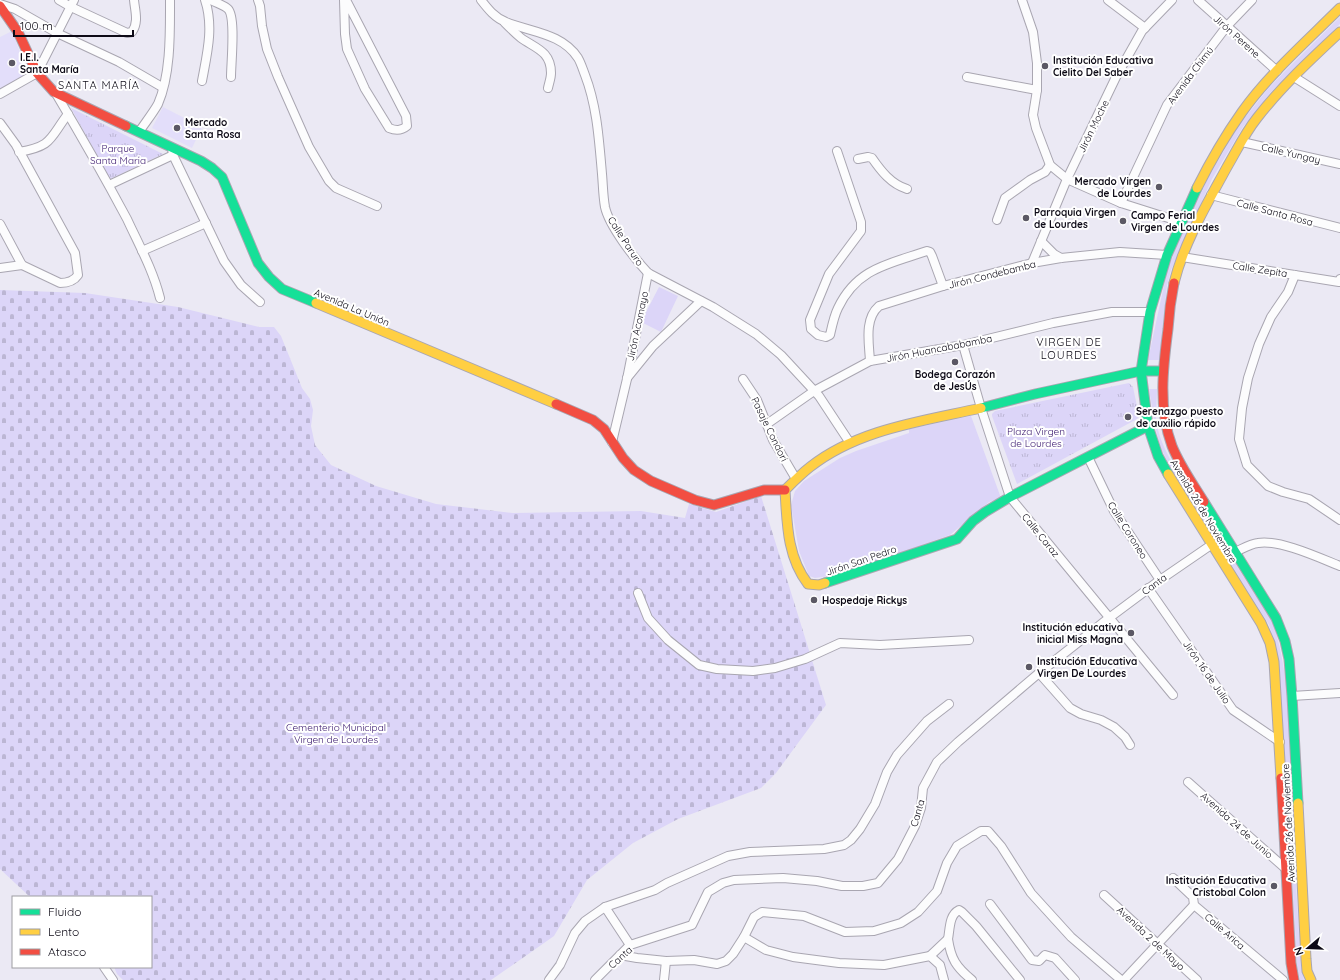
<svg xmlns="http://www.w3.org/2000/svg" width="1340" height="980" font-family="Quicksand,sans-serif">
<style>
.built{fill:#e3defa}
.grass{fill:#dcd5f8}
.cemetery{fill:url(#cemetery-stones)}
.park{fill:url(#park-tufts)}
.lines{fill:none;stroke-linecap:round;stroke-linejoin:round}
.street-casing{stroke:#a9a6b1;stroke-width:10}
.fast-casing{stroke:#a9a6b1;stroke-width:11}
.slow-casing{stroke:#a9a6b1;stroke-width:11}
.jam-casing{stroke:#a9a6b1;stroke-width:11}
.street{stroke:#fcfcfd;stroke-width:8}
.fast{stroke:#16e098;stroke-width:9}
.slow{stroke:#ffcf43;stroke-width:9}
.jam{stroke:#f24e42;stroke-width:9}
.poi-dot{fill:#5b5864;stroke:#fff;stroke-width:1.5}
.labels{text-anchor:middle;stroke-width:4;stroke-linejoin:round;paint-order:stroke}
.street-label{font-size:10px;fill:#0d0a16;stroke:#fff}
.poi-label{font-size:10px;font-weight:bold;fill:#0d0a16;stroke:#fff;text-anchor:start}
.park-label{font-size:10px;fill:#38166d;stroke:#fff}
.neighbourhood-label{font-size:11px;letter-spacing:1px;fill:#0d0a16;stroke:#fff}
</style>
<defs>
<pattern id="cemetery-stones" width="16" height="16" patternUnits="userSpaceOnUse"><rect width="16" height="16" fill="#dcd5f8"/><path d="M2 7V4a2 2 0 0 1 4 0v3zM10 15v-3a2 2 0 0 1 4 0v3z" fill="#bcb6d4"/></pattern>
<pattern id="park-tufts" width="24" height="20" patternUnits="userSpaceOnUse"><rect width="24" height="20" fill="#dcd5f8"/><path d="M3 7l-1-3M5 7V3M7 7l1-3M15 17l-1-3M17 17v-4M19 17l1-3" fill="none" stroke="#bcb6d4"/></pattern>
</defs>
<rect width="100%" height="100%" fill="#ebe9f4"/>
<!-- built -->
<g class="built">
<polygon points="12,31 22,58 29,73 0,91 0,37"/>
<polygon points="163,107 202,127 192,148 152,128"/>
</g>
<!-- grass -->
<g class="grass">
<polygon points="1340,17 1340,24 1271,92 1243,127 1212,179 1171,270 1167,286 1159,360 1148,360 1167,271 1181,235 1208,178 1239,125 1267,90 1288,68"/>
<polygon points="659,287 678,296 661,332 641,322"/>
<path d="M1149,389H1157C1157,398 1156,408 1156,417C1157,435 1166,451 1174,467L1273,623C1291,677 1289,737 1291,794H1288L1275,642L1269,625L1170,467L1161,448L1156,431Z"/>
<polygon points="971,416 1001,498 989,502 950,535 836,575 815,578 809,576 799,551 791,505 795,491 804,481 840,458 856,451 909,433 909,429"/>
<polygon points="1289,819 1292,819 1301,965 1304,980 1300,980 1297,965"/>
</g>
<!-- cemetery -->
<polygon class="cemetery" points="0,290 85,293 178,307 259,327 274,327 281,336 302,388 310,399 313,410 311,426 315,445 331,465 376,486 436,504 513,513 641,511 685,518 689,504 716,512 761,496 826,705 776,773 761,788 678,819 633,843 587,880 554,936 491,980 123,980 117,974 114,967 151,967 151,897 30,897 0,869"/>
<!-- park -->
<g class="park">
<polygon points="71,108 163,154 110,179"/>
<polygon points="1129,383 1133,387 1139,416 1137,419 1017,484 992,416 992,414 995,411"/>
</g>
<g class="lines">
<defs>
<g id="street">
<path d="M59,0L71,7L127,33L132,32C139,22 135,11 134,0"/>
<path d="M211,0C216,3 224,5 228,9C236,17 231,63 231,77"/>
<polyline points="258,0 260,6 262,26 267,49 278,77 309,147 329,181 336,188 377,206"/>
<path d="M344,0L345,34L347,49L365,89L389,128C396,131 401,131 407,126L406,116L346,0"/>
<path d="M481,0C488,9 495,18 506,22C530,32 562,33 578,58C581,63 583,70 585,75C597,106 599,140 602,174C603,185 603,196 605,207C609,226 635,259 648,273L713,307L756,334L781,355L819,396L850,443"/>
<polyline points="1022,0 1033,32 1037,63 1037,90 1033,115 1036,128 1050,165 1067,179 1121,203 1181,222"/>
<polyline points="1108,0 1145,28"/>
<polyline points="1198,0 1277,71"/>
<polyline points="0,4 15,9 57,33 119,62 162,87"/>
<path d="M505,23C510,28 515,33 521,38C535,48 551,51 551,73C551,78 549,83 548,88"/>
<polyline points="967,77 1037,90"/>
<polyline points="1294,77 1340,106"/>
<path d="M202,81C207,54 214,27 205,0"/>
<path d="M55,92C80,134 104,176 127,219C139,245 153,270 160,298"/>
<polyline points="0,94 37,73 74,0"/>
<path d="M0,123L16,145L75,253L78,275C74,281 67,283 60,283L22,265L0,224"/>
<path d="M139,132C145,123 153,113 158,104C171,74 170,32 170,0"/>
<polyline points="1242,142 1340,164"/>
<polyline points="172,148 173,155 224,261 241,285 260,302"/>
<path d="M837,151L861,222V231L829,274L810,320L811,329L818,335L826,337L830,335C832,326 834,316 838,308C857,268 889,264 927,251L930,252L932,256L943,286"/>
<path d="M19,152C53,146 49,139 68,114"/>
<path d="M858,159L868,157L872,158C881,171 891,184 907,189"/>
<polyline points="109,185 173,155"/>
<polyline points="1211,195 1340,228"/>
<polyline points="1121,203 1167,105 1227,26 1252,0"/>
<polyline points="997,220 1005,198 1030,180 1045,172 1050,165"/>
<polyline points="1041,241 1054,254 1061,258"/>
<polyline points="142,251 206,223"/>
<polyline points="1182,257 1339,282 1340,279"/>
<polyline points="1032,263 1067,179 1116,77 1142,31 1172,0"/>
<polyline points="0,268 22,265"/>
<polyline points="1295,275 1288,292 1271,317 1259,344 1248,378 1242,408 1239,439 1247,465 1268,486 1283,492 1309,499 1340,520"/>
<polyline points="963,345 981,408 1010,497 1173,695"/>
<path d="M870,361C869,343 864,319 879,306L943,286L1032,263L1061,258L1120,252L1167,255"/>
<polyline points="627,378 653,346 701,301"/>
<polyline points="743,379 757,400 773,440 796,479"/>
<polyline points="767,424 814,391 870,361 963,345 1053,323 1112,312 1150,312"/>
<polyline points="612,442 627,379 648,273"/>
<polyline points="1088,457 1114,511 1160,580"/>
<path d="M1235,552C1242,549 1250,544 1258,543C1279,539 1320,558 1340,566"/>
<polyline points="1148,588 1233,710 1280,742"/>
<polyline points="638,593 648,618 668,640 699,665 717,669 753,671 775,668 805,659 840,643 880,645 969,640"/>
<polyline points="1039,673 1070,708 1081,714 1101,720 1114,727 1125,737 1130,745"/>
<polyline points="1292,696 1340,693"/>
<polyline points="1188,782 1286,869"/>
<polyline points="1173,878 1191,895 1193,897 1194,905 1283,980"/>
<polyline points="1104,895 1197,980"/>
<polyline points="990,904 1032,960 1039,961 1045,955 1055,958 1075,980"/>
<polyline points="605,907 630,945"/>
<polyline points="744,937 766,950 793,957 839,963 884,965 930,956 940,965 944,980"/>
<path d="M948,939C950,929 949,915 959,910L962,912L976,926L1020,980"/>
<polyline points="620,955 637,958 666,961 694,960 717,964 726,961 733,954 744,937 754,917 762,912 804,916 845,932 874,931 901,923 918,912 937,891 947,863 957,846 981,831 988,831 1001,846 1031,893 1071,937 1121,980"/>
<path d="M930,956L948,939C951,959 956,967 972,980"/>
<polyline points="104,967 113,980"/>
<polyline points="549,980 560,965 575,933 585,921 605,907 655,890 667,883 728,856 750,852 824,849 844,845 851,840 860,829 875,804 887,772 897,755 927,721 949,704"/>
<polyline points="595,980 630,945 692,925 708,892 723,883 734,880 783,878 817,881 842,886 863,886 878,883 898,859 915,826 921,808 923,788 937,762 958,742 1039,673 1109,618 1160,580 1211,545"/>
<polyline points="664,980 666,961"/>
<polyline points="1124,980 1194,905"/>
</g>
<g id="fast">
<polyline points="126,126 201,161 212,168 222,177 258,263 269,277 282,289 316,303"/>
<polyline points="981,408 1035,394 1141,371 1163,371"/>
<polyline points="1168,474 1158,456 1148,426 1141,371 1150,312 1167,255 1197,188"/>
<polyline points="1204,502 1276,618 1285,641 1289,659 1292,696 1298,803"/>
<polyline points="825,583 957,539 973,521 985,512 1010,497 1148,426"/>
</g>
<g id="slow">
<path d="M1197,188C1210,162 1225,136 1242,112C1268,75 1308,40 1340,8"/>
<path d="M1174,283C1184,242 1207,204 1227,167C1237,150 1245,133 1257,118C1282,86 1311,59 1340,32"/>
<polyline points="316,303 556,404"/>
<polyline points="1168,474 1261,623 1270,643 1274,662 1281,778"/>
<path d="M825,583L819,585L808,584C787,557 787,523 785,490C793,482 801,474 810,467C858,429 923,421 981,408"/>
<polyline points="1298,803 1306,959 1307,971 1311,980"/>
</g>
<g id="jam">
<polyline points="0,6 18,32 37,73 54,92 126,126"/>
<path d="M1174,283C1171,298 1169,313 1168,329C1163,367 1158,409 1172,446C1180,466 1193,484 1204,502"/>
<polyline points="556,404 593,420 604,429 623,458 634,470 651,481 695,500 714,505 764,490 785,490"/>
<polyline points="1281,778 1291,963 1294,980"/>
</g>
</defs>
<!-- street casing -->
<use href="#street" class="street-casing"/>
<!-- fast casing -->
<use href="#fast" class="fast-casing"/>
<!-- slow casing -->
<use href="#slow" class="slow-casing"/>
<!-- jam casing -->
<use href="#jam" class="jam-casing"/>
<!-- street -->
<use href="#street" class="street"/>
<!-- fast -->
<use href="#fast" class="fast"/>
<!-- slow -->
<use href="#slow" class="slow"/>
<!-- jam -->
<use href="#jam" class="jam"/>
</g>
<!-- markers -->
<g class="poi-dot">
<circle cx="12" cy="63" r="4"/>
<circle cx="1045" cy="66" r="4"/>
<circle cx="177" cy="128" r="4"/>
<circle cx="1159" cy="187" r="4"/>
<circle cx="1026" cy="218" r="4"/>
<circle cx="1123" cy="221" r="4"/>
<circle cx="955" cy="362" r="4"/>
<circle cx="1128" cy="417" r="4"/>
<circle cx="814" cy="600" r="4"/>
<circle cx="1131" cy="633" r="4"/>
<circle cx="1029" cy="667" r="4"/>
<circle cx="1274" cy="886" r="4"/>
</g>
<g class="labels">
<!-- street labels -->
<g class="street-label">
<text transform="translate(1237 36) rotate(42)" y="4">Jirón Perene</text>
<text transform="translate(1190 75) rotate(-53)" y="4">Avenida Chimú</text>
<text transform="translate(1093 126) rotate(-64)" y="4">Jirón Moche</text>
<text transform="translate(1291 153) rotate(13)" y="4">Calle Yungay</text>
<text transform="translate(1275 212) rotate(15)" y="4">Calle Santa Rosa</text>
<text transform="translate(626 241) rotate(57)" y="4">Calle Paruro</text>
<text transform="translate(1260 269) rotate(9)" y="4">Calle Zepita</text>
<text transform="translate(992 274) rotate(-14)" y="4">Jirón Condebamba</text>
<text transform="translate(352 307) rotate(23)" y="4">Avenida La Unión</text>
<text transform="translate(637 326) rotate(-78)" y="4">Jirón Acomayo</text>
<text transform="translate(939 348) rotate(-11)" y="4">Jirón Huancababamba</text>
<text transform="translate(770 429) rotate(64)" y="4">Pasaje Condori</text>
<text transform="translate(1204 511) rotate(59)" y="4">Avenida 26 de Noviembre</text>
<text transform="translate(1128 530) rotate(58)" y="4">Calle Coroneo</text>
<text transform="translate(1041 535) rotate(51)" y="4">Calle Caraz</text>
<text transform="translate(861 560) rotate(-19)" y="4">Jirón San Pedro</text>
<text transform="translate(1154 584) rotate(-36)" y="4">Canta</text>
<text transform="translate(1207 672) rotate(55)" y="4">Jirón 16 de Julio</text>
<text transform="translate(917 813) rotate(-74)" y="4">Canta</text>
<text transform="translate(1288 823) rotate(-93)" y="4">Avenida 26 de Noviembre</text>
<text transform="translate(1237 825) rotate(42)" y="4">Avenida 24 de Junio</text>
<text transform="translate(1225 931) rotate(41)" y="4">Calle Arica</text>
<text transform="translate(1151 938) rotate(43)" y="4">Avenida 2 de Mayo</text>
<text transform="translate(620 957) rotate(-42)" y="4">Canta</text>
</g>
<!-- poi labels -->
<g class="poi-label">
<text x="20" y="61">I.E.I.<tspan x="20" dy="12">Santa María</tspan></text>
<text x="1053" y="64">Institución Educativa<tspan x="1053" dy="12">Cielito Del Saber</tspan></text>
<text x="185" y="126">Mercado<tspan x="185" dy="12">Santa Rosa</tspan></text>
<text x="1151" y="185" text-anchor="end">Mercado Virgen<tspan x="1151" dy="12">de Lourdes</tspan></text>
<text x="1034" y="216">Parroquia Virgen<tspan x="1034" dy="12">de Lourdes</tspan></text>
<text x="1131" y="219">Campo Ferial<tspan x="1131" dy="12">Virgen de Lourdes</tspan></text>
<text x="955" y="378" text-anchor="middle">Bodega Corazón<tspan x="955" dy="12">de JesÚs</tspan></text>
<text x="1136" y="415">Serenazgo puesto<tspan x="1136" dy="12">de auxilio rápido</tspan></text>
<text x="822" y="604">Hospedaje Rickys</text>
<text x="1123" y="631" text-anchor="end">Institución educativa<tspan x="1123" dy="12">inicial Miss Magna</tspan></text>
<text x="1037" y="665">Institución Educativa<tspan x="1037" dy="12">Virgen De Lourdes</tspan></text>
<text x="1266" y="884" text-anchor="end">Institución Educativa<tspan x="1266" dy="12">Cristobal Colon</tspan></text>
</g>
<!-- park labels -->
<g class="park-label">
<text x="118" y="152">Parque<tspan x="118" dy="12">Santa Maria</tspan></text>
<text x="1036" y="435">Plaza Virgen<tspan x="1036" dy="12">de Lourdes</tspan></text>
<text x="336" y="731">Cementerio Municipal<tspan x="336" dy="12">Virgen de Lourdes</tspan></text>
</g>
<!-- neighbourhood labels -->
<g class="neighbourhood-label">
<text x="99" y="89">SANTA MARÍA</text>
<text x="1069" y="346">VIRGEN DE<tspan x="1069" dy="13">LOURDES</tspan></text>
</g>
</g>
<!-- legend -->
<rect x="12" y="896" width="140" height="72" fill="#ffffff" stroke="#9e9da2"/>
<rect x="20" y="909" width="20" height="6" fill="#16e098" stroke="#9e9da2"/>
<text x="48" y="916" font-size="12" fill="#0d0a16">Fluido</text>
<rect x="20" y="929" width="20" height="6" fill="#ffcf43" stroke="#9e9da2"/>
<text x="48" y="936" font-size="12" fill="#0d0a16">Lento</text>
<rect x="20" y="949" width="20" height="6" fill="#f24e42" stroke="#9e9da2"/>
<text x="48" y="956" font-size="12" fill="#0d0a16">Atasco</text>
<!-- north arrow -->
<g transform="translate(1308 948) rotate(251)" stroke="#ffffff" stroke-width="3" paint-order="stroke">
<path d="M0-3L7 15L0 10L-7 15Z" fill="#0d0a16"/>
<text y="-6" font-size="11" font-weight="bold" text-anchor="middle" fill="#0d0a16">N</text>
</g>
<!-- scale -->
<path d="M14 30v6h119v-6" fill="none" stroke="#0d0a16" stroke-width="2"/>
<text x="20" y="30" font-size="12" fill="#0d0a16" stroke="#ffffff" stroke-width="3" paint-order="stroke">100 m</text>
</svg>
